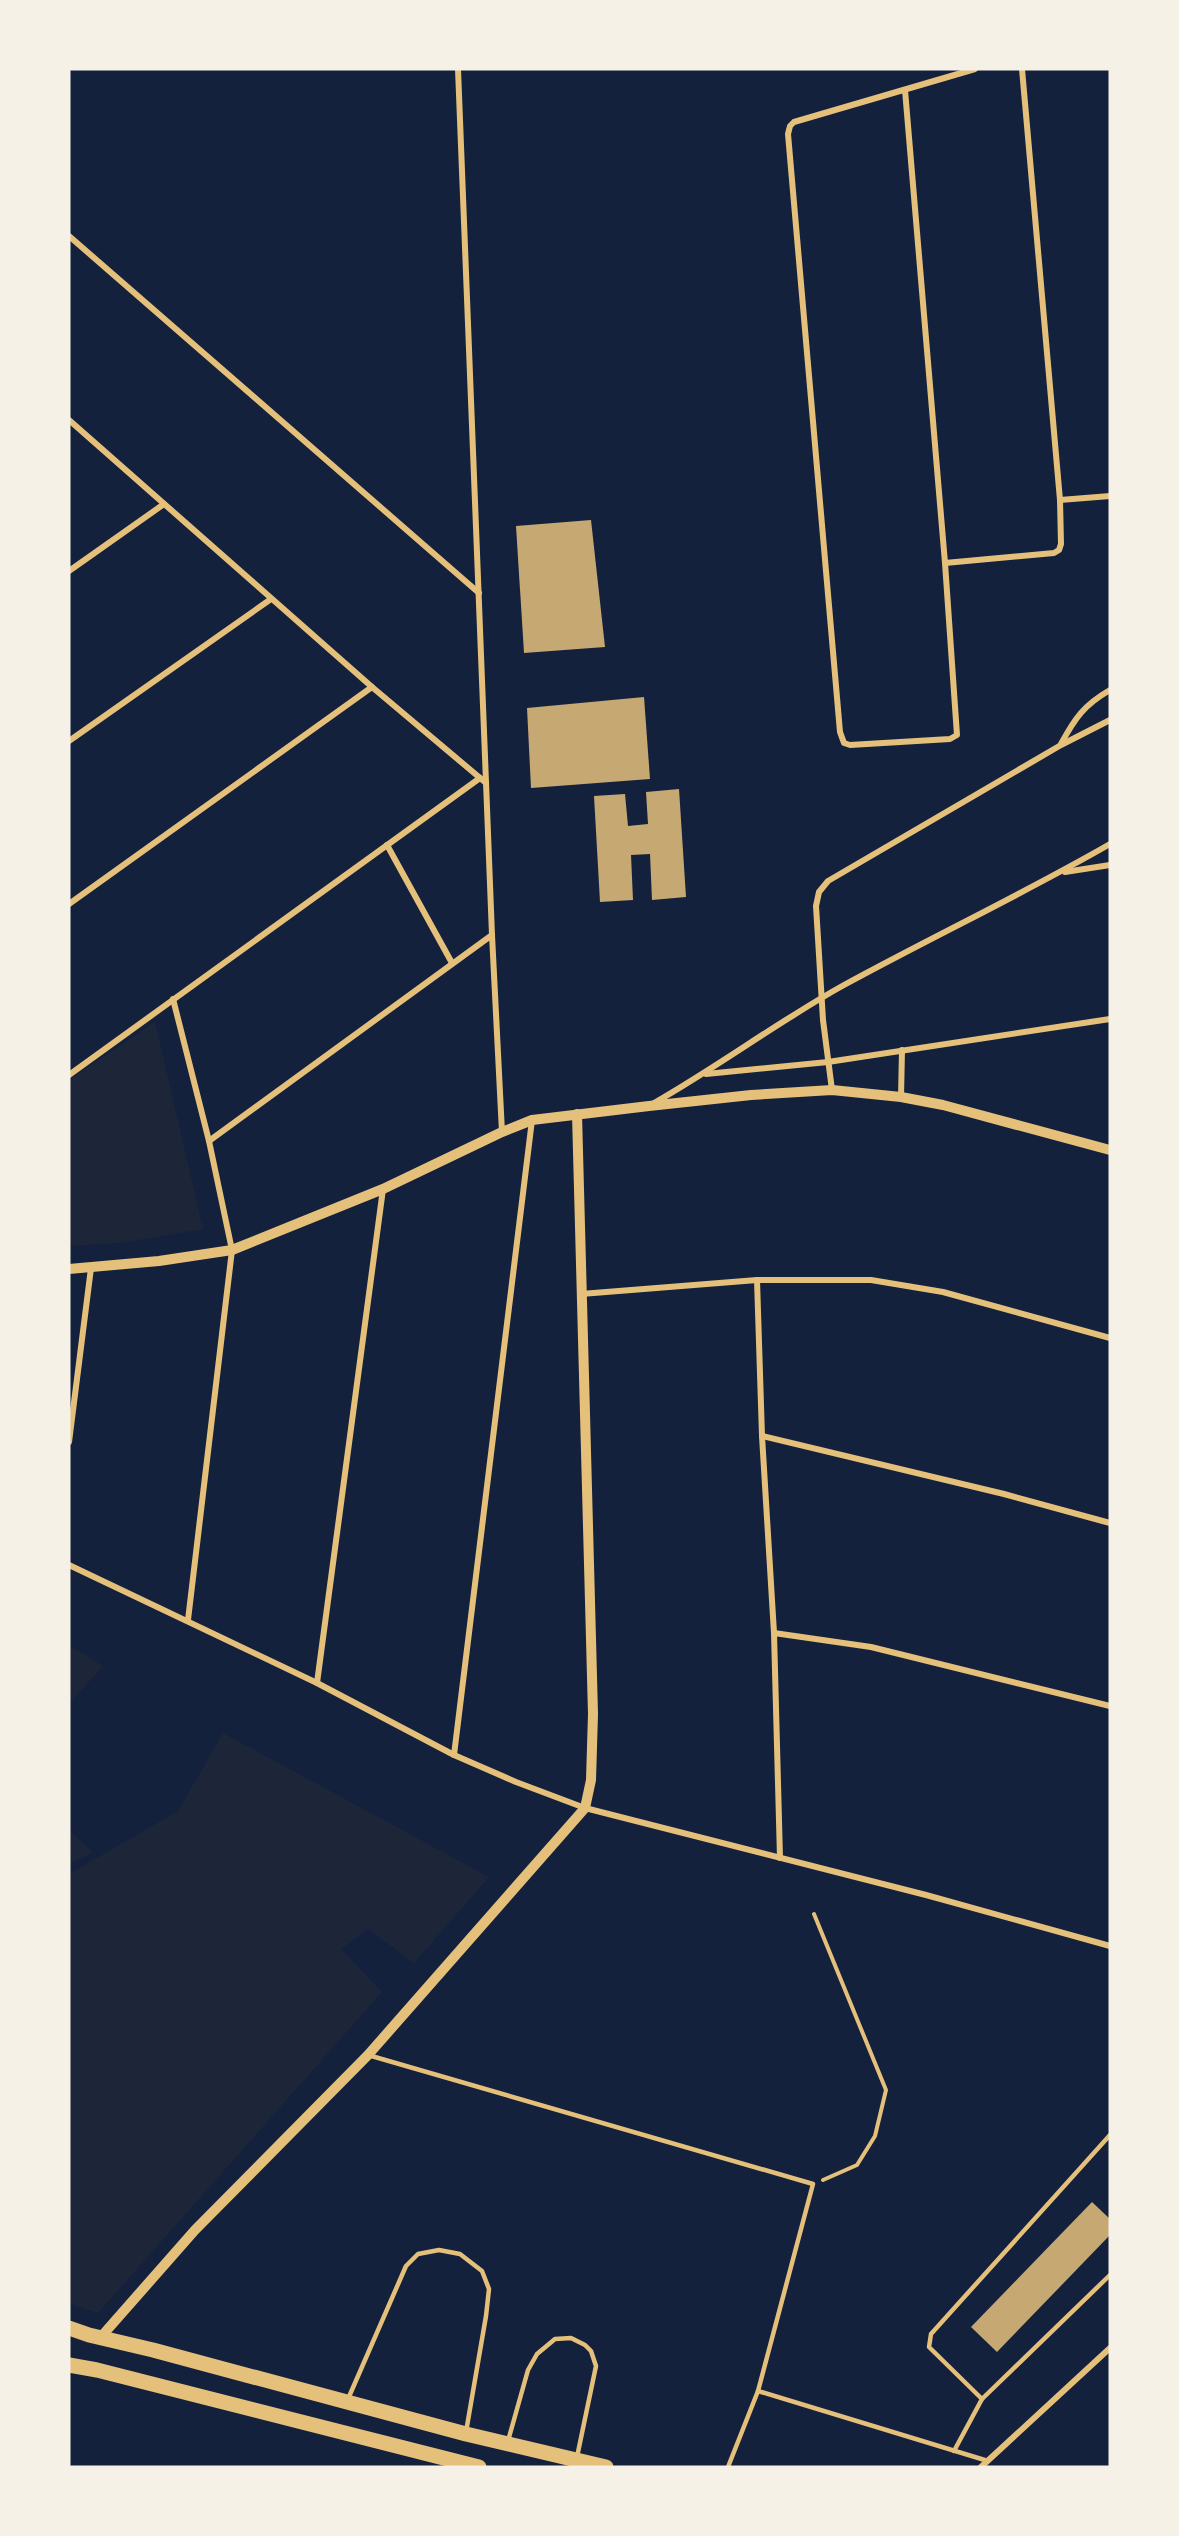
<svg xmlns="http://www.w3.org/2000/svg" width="1179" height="2536" font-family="Helvetica,sans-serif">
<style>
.green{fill:#1d2539}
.building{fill:#c6a872}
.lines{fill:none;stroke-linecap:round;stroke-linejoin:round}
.path{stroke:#e5c07b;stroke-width:4}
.service{stroke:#e5c07b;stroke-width:4.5}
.minor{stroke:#e5c07b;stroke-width:6}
.tertiary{stroke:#e5c07b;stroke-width:10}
.primary{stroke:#e5c07b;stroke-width:15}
</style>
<rect width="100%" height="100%" fill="#14213d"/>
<!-- green -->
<g class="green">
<polygon points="155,1022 203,1229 120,1243 69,1246 69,1080"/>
<polygon points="69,1645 103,1666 69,1704"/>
<polygon points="223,1733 489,1877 414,1963 368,1929 341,1949 382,1992 98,2313 69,2304 69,1874 178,1811"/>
<polygon points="69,1830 93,1852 69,1864"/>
</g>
<!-- building -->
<g class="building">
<polygon points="591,520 605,647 524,653 516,526"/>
<polygon points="644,697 650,779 531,788 527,708"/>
<polygon points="679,789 686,897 652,900 650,854 631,855 633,900 600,902 594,796 625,794 628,826 648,824 646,792"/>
<polygon points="1092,2202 1110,2219 1110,2235 997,2352 971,2327"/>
</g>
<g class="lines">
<!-- path -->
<polyline class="path" points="814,1914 886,2090 875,2136 857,2165 823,2180"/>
<!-- service -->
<g class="service">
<polyline points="368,2055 813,2184 758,2391 728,2467"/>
<polyline points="758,2391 988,2461"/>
<polyline points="348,2399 406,2266 418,2254 439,2250 460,2254 482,2271 489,2289 486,2316 466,2432"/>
<polyline points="982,2399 929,2347 931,2334 1110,2135"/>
<polyline points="508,2441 528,2370 537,2354 555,2339 571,2338 585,2345 591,2351 596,2366 577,2457"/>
<polyline points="954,2451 982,2399 1110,2275"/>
</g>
<!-- minor -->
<g class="minor">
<polyline points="458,69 492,935 502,1132"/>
<polyline points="905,90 945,563 957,735 950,739 850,745 844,743 840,732 788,134 790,126 794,122 975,69"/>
<polyline points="69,236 479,593"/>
<polyline points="69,420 372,687 486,783"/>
<polyline points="1060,500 1110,496"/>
<polyline points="945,563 1054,553 1059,550 1061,544 1060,500 1022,69"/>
<polyline points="69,571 164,504"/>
<polyline points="69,741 271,599"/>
<path d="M1061,744C1075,718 1084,705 1110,690"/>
<polyline points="387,845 452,963"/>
<polyline points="1065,872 1110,865"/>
<polyline points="69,904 372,687"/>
<polyline points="173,999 209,1141 232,1250 188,1620"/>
<polyline points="706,1074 828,1062 1110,1019"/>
<polyline points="69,1075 480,778"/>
<polyline points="832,1090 823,1020 816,906 819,892 828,881 1061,745 1110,720"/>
<polyline points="901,1097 902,1050"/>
<path d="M654,1103C719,1066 779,1021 844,985C932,937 1023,894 1110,844"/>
<polyline points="209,1141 492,935"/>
<polyline points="757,1280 762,1436 774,1633 780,1858"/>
<polyline points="581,1294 757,1280 871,1280 943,1292 1110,1338"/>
<polyline points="762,1436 1004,1494 1110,1523"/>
<polyline points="69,1442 91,1268"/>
<polyline points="69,1565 317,1683 454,1755 516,1782 585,1808 926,1895 1110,1946"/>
<polyline points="774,1633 871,1647 1110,1706"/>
<polyline points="317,1683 383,1189"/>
<polyline points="454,1755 532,1120"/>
<polyline points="981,2467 1110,2348"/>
</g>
<!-- tertiary -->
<g class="tertiary">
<polyline points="69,1269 159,1261 232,1250 383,1189 502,1132 532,1120 649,1106 751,1095 832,1090 901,1097 943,1105 1110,1150"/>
<polyline points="100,2338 195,2230 368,2055 585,1808 591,1780 593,1714 577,1114"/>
</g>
<!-- primary -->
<g class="primary">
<polyline points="69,2328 89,2335 153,2350 466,2434 606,2467"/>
<polyline points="69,2365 97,2370 479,2467"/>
</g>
</g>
<!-- border -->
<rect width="1179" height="2536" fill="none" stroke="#f6f1e7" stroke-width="141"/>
</svg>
